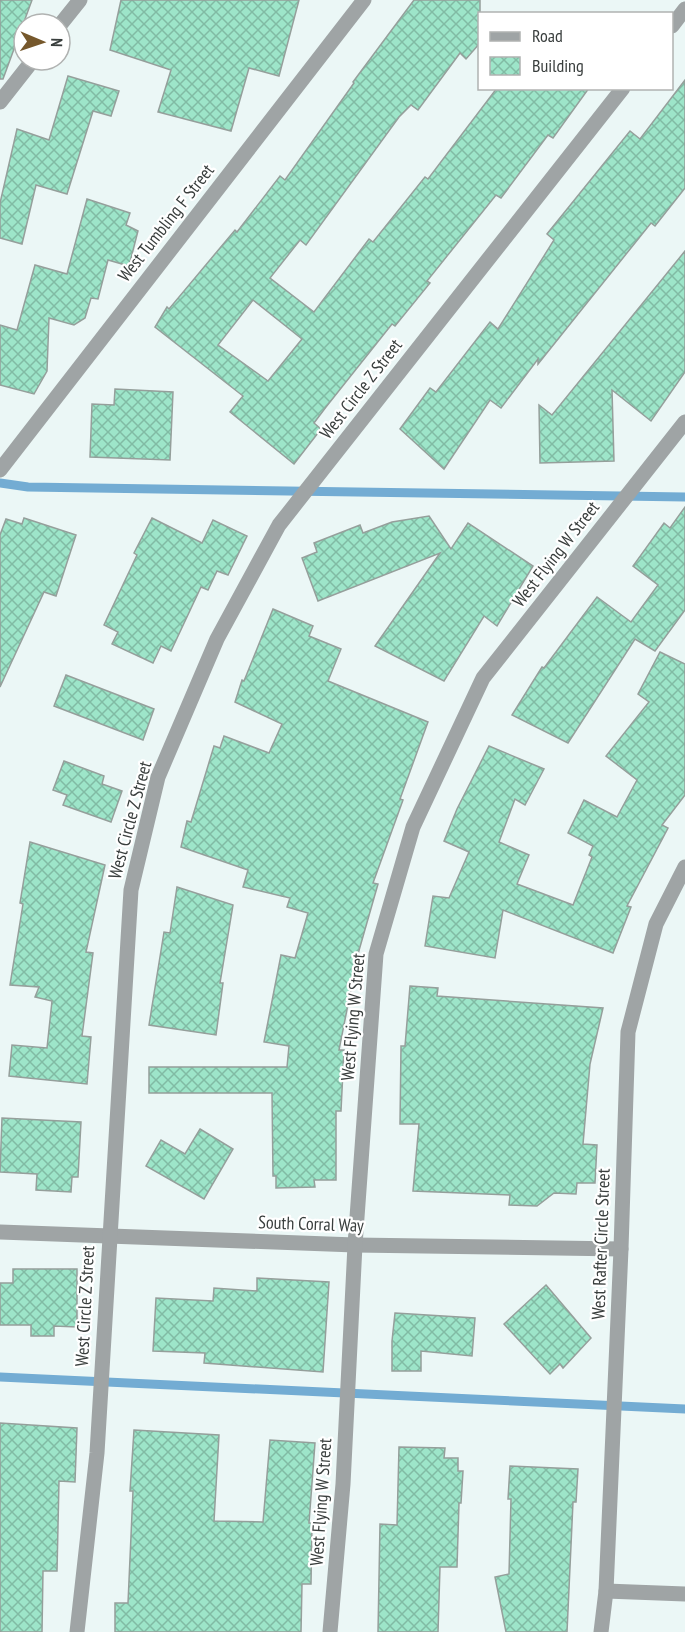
<svg xmlns="http://www.w3.org/2000/svg" width="685" height="1632" font-family="'PT Sans Narrow',sans-serif">
<style>
.lines{fill:none;stroke-linecap:round;stroke-linejoin:round}
.stream{stroke:#73acd3;stroke-width:9}
.building{fill:url(#building-cross-hatch);stroke:#959f9b;stroke-width:1.5;fill-rule:evenodd}
.minor{stroke:#9fa4a5;stroke-width:15}
.labels{text-anchor:middle;stroke-width:4.5;stroke-linejoin:round;paint-order:stroke}
.street-label{font-size:18px;fill:#393e3d;stroke:#fff}
</style>
<defs>
<pattern id="building-cross-hatch" width="8" height="8" patternUnits="userSpaceOnUse" patternTransform="scale(1.5)"><rect width="8" height="8" fill="#9de5c9"/><path d="M0 0l8 8M0 8l8-8" fill="none" stroke="#81bba4"/></pattern>
</defs>
<rect width="100%" height="100%" fill="#ebf7f6"/>
<g class="lines">
<!-- stream -->
<g class="stream">
<polyline points="0,483 28,487 685,497"/>
<polyline points="0,1377 685,1409"/>
</g>
</g>
<!-- building -->
<g class="building">
<polygon points="0,0 32,0 3,79 0,79"/>
<polygon points="121,0 299,0 279,76 249,68 231,131 158,112 171,70 110,50"/>
<path d="M414,0H480V43L466,59L460,53L418,110L411,105L399,117L306,245L300,240L270,278L314,312L369,239L373,242L425,177L428,179L497,88H589L553,138L548,135L501,198L496,195L427,281L430,283L395,326L392,324L326,407L314,423L321,429L294,464L230,412L243,396L155,327L167,307L169,309L235,230L237,232L280,176L285,180L354,83L353,82ZM253,300L302,339L268,381L218,345Z"/>
<polygon points="68,76 119,91 111,116 93,111 67,194 36,185 22,244 0,238 0,203 17,129 49,140"/>
<polygon points="685,80 685,188 655,226 651,223 538,364 538,359 501,408 490,400 444,469 400,429 430,388 436,392 490,322 498,329 554,240 547,234 630,131 640,139"/>
<polygon points="87,199 130,213 126,225 138,231 129,266 108,260 98,299 91,298 85,318 74,325 49,318 47,371 34,394 0,385 0,325 17,330 35,265 67,274"/>
<polygon points="685,251 685,372 651,421 612,390 614,461 540,463 539,405 552,415"/>
<polygon points="115,389 173,392 170,460 90,457 92,404 114,405"/>
<polygon points="685,507 685,610 655,651 635,639 568,743 512,715 542,667 544,668 597,597 631,622 658,585 633,566 664,523 670,528"/>
<polygon points="429,516 451,549 468,523 533,566 497,626 484,616 444,681 375,646 440,553 318,601 302,558 317,552 314,543 360,525 363,533 392,522"/>
<polygon points="24,518 76,535 56,596 44,592 0,687 0,535 6,519 22,524"/>
<polygon points="152,518 202,543 213,520 247,536 228,575 217,571 208,590 201,587 171,651 161,646 153,663 112,644 118,632 104,625 137,555 134,553"/>
<polygon points="273,609 313,626 309,636 341,649 328,681 428,722 400,799 403,800 373,883 378,884 358,954 339,1050 344,1050 341,1111 336,1111 336,1180 314,1180 315,1187 276,1188 276,1176 273,1176 272,1093 149,1093 149,1067 287,1067 289,1046 264,1042 281,955 295,958 308,913 287,907 290,898 243,887 248,870 181,847 187,821 191,822 214,746 220,748 224,736 269,753 282,724 235,702 242,680 244,681"/>
<polygon points="660,652 685,664 685,795 662,825 668,828 627,906 631,907 613,953 503,910 495,958 425,946 433,896 449,898 469,852 444,841 457,809 489,746 544,769 525,805 515,799 499,842 529,855 517,884 573,905 592,857 589,855 593,846 568,833 584,800 617,817 637,780 606,756 649,702 638,694"/>
<polygon points="66,675 154,709 143,740 54,706"/>
<polygon points="64,761 104,776 102,784 122,791 111,822 63,805 67,795 53,790"/>
<polygon points="30,842 105,865 86,952 93,953 82,1036 91,1037 87,1084 9,1076 12,1045 47,1048 52,1001 35,997 39,987 10,985 23,904 20,903"/>
<polygon points="177,887 233,905 220,983 223,983 216,1035 149,1025 164,932 170,933"/>
<polygon points="410,986 438,988 437,996 603,1008 590,1064 583,1144 597,1145 595,1183 577,1183 576,1194 554,1193 537,1206 509,1205 510,1195 413,1191 419,1124 400,1124 401,1046 405,1046"/>
<polygon points="2,1118 81,1122 78,1177 72,1177 71,1192 36,1190 37,1174 0,1172"/>
<polygon points="200,1129 233,1149 204,1199 146,1166 161,1140 185,1154"/>
<polygon points="13,1269 77,1269 77,1327 54,1326 54,1336 31,1336 31,1325 0,1325 0,1283 13,1283"/>
<polygon points="257,1278 329,1282 323,1372 204,1363 205,1353 153,1351 156,1298 213,1301 214,1288 257,1291"/>
<polygon points="546,1285 591,1338 563,1368 560,1364 550,1374 504,1324"/>
<polygon points="395,1313 475,1318 472,1356 421,1351 421,1371 392,1371 392,1341"/>
<polygon points="0,1423 77,1428 75,1482 59,1481 57,1571 43,1571 42,1632 0,1632"/>
<polygon points="134,1430 219,1435 214,1521 263,1522 270,1440 315,1443 309,1523 312,1523 311,1584 302,1584 301,1632 115,1632 115,1603 128,1603 133,1491 130,1491"/>
<polygon points="399,1447 445,1448 444,1458 458,1458 458,1471 463,1471 461,1503 459,1503 457,1567 440,1567 438,1632 378,1632 380,1524 397,1525"/>
<polygon points="510,1466 578,1469 576,1502 573,1502 567,1632 506,1632 495,1577 509,1574 511,1499 508,1499"/>
</g>
<g class="lines">
<!-- minor -->
<g class="minor">
<polyline points="60,25 80,0"/>
<polyline points="672,26 685,9"/>
<polyline points="0,102 33,60"/>
<polyline points="0,470 364,0"/>
<polyline points="0,1232 355,1245 621,1249"/>
<polyline points="606,1591 685,1594"/>
<polyline points="77,1632 97,1453 131,890 158,777 217,639 279,525 623,88"/>
<polyline points="330,1632 343,1484 355,1245 376,954 413,827 483,678 685,422"/>
<polyline points="601,1632 606,1591 621,1249 628,1032 656,924 685,867"/>
</g>
</g>
<g class="labels">
<!-- street labels -->
<g class="street-label">
<text transform="translate(166 223) rotate(-52)" y="6">West Tumbling F Street</text>
<text transform="translate(361 389) rotate(-52)" y="6">West Circle Z Street</text>
<text transform="translate(556 554) rotate(-52)" y="6">West Flying W Street</text>
<text transform="translate(130 820) rotate(-75)" y="6">West Circle Z Street</text>
<text transform="translate(353 1017) rotate(-85)" y="6">West Flying W Street</text>
<text transform="translate(311 1224) rotate(2)" y="6">South Corral Way</text>
<text transform="translate(601 1244) rotate(-88)" y="6">West Rafter Circle Street</text>
<text transform="translate(85 1306) rotate(-87)" y="6">West Circle Z Street</text>
<text transform="translate(321 1502) rotate(-86)" y="6">West Flying W Street</text>
</g>
</g>
<!-- legend -->
<rect x="478" y="12" width="195" height="78" fill="#ffffff" stroke="#b0b2b1" stroke-width="1.5"/>
<rect x="490" y="32" width="30" height="9" fill="#9fa4a5" stroke="#b0b2b1" stroke-width="1.5"/>
<text x="532" y="42" font-size="18" fill="#393e3d">Road</text>
<rect x="490" y="57" width="30" height="18" fill="url(#building-cross-hatch)" stroke="#b0b2b1" stroke-width="1.5"/>
<text x="532" y="72" font-size="18" fill="#393e3d">Building</text>
<!-- north arrow -->
<g transform="translate(42 42) rotate(92)"><circle r="28" fill="#ffffff" stroke="#b0b2b1" stroke-width="1.5"/>
<path d="M0-4.5L10 22L0 15L-10 22Z" fill="#76582c"/>
<text y="-9" font-size="16" font-weight="bold" text-anchor="middle" fill="#393e3d">N</text>
</g>
</svg>
